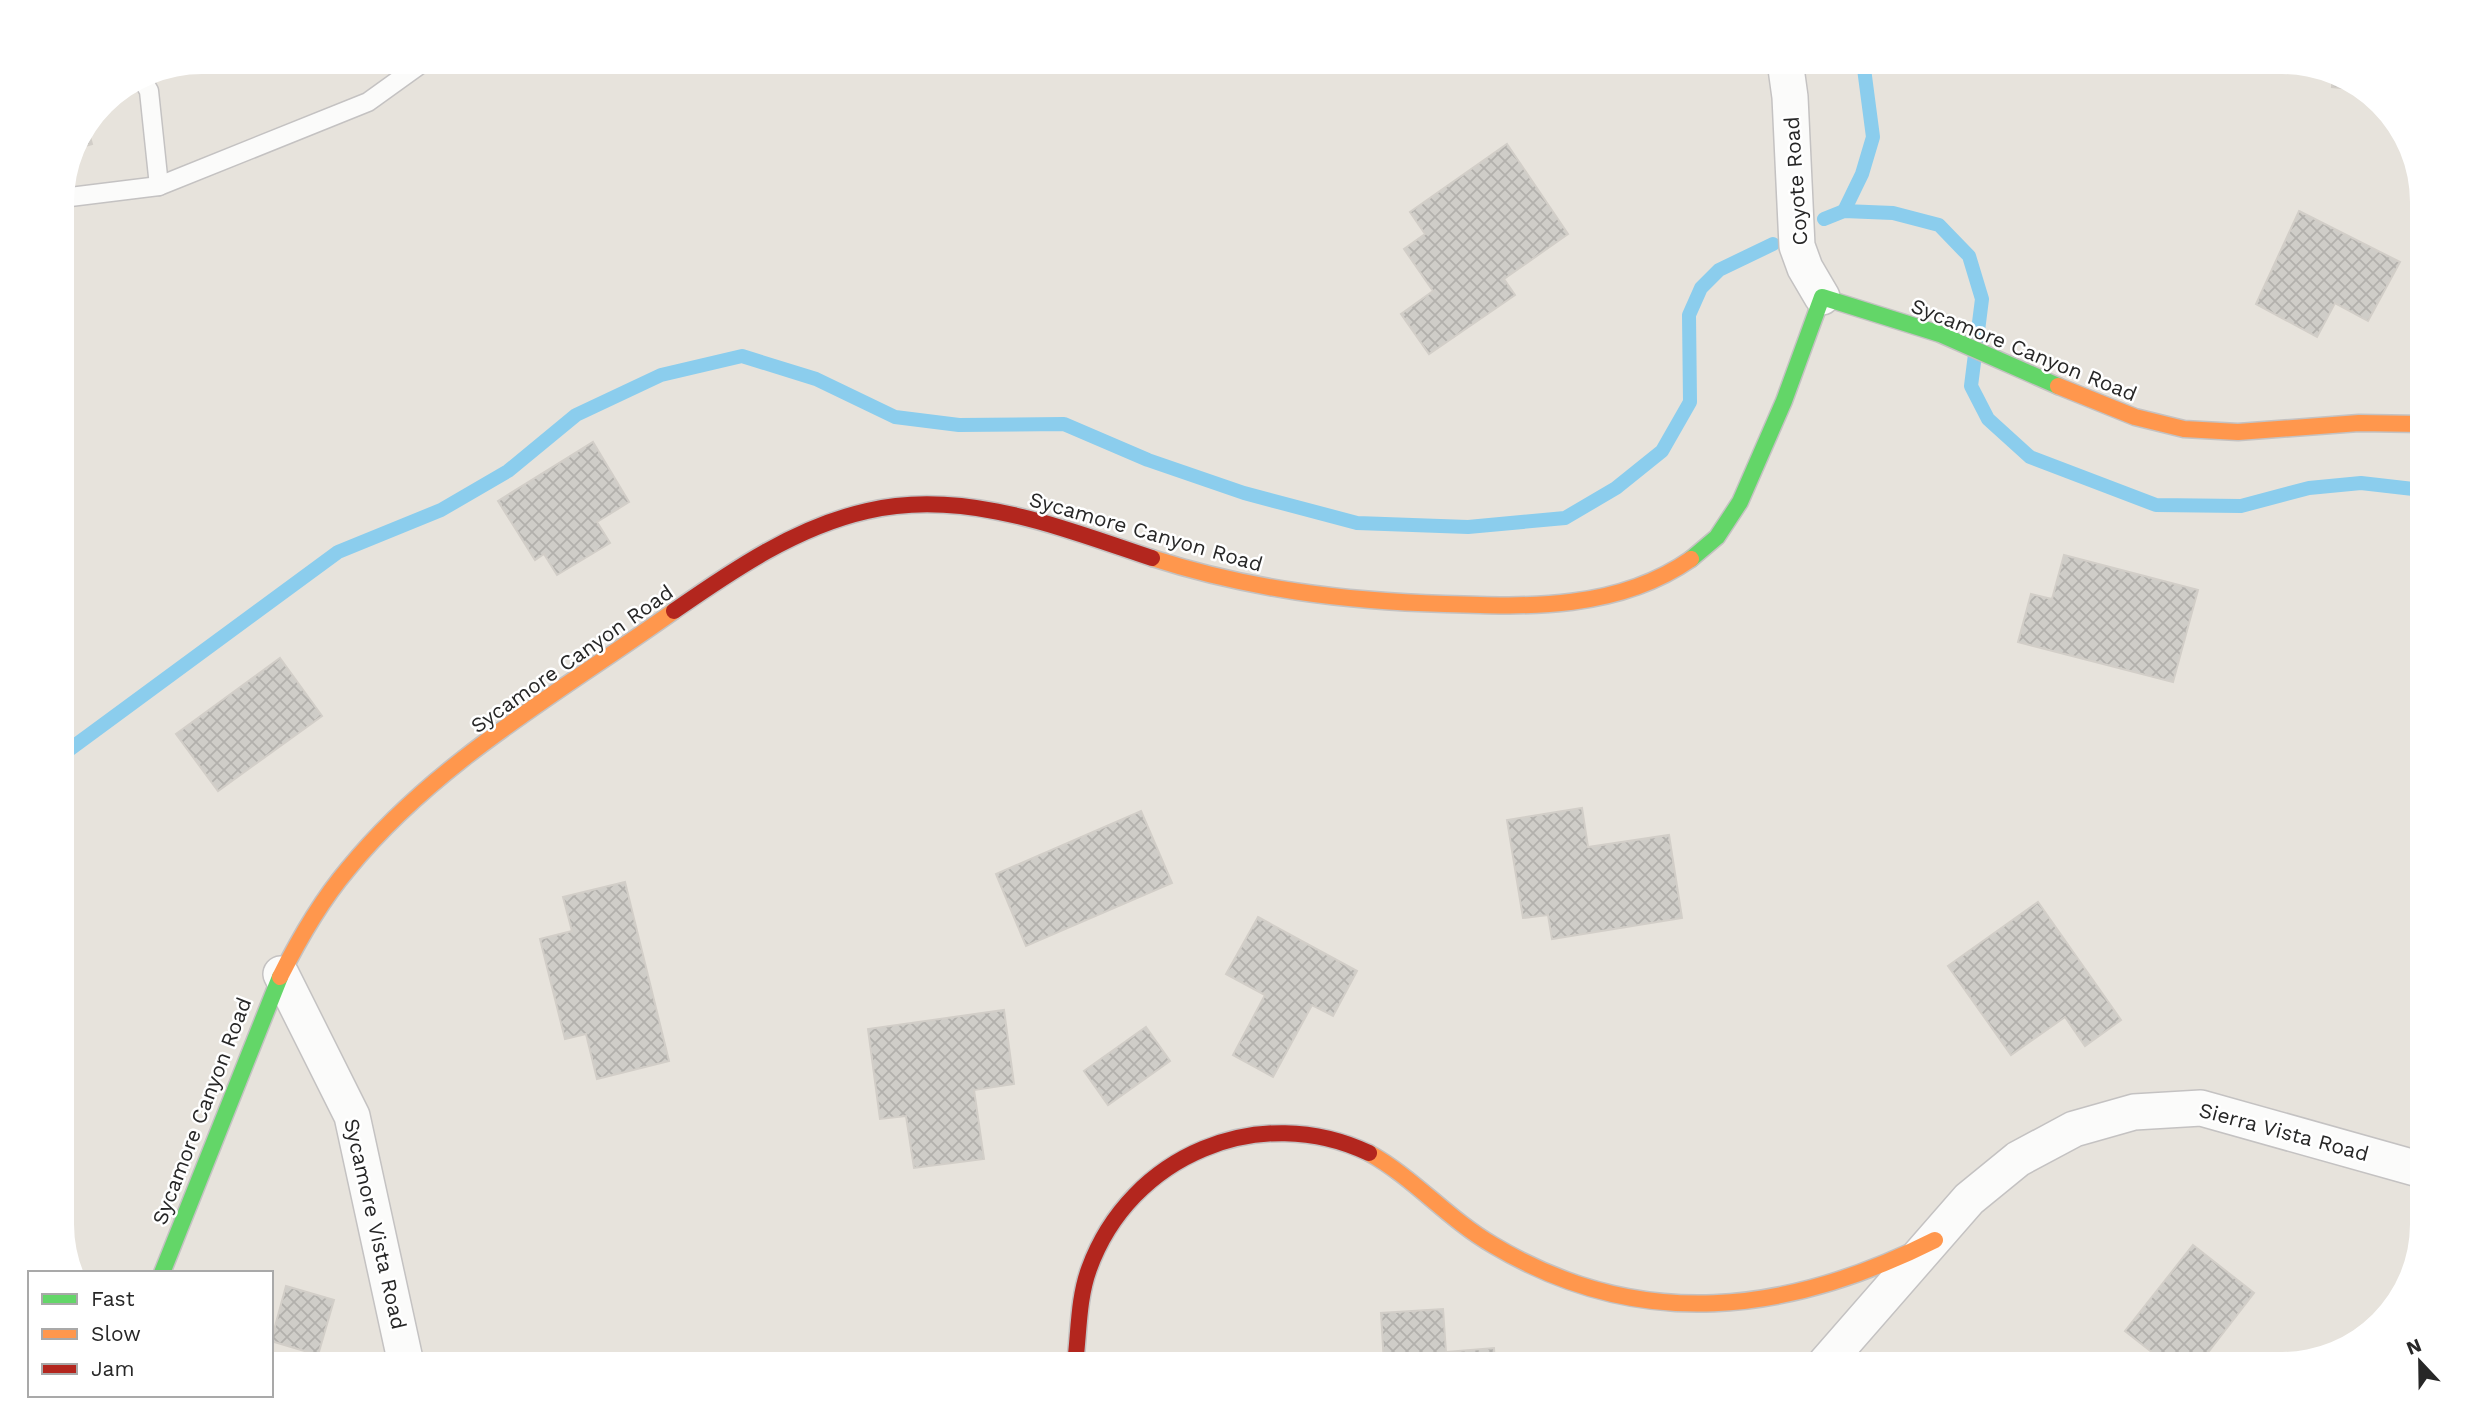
<svg xmlns="http://www.w3.org/2000/svg" width="2483" height="1425" font-family="'Work Sans',sans-serif">
<style>
.lines{fill:none;stroke-linecap:round;stroke-linejoin:round}
.stream{stroke:#8bcded;stroke-width:14}
.building{fill:url(#building-cross-hatch);stroke:#d2cec8;stroke-width:2}
.lane-casing{stroke:#c4c2c2;stroke-width:21}
.street-casing{stroke:#c4c2c2;stroke-width:38}
.fast-casing{stroke:#c4c2c2;stroke-width:19}
.slow-casing{stroke:#c4c2c2;stroke-width:19}
.jam-casing{stroke:#c4c2c2;stroke-width:19}
.lane{stroke:#fbfbfa;stroke-width:18}
.street{stroke:#fbfbfa;stroke-width:35}
.fast{stroke:#63d668;stroke-width:16}
.slow{stroke:#ff974d;stroke-width:16}
.jam{stroke:#b3261e;stroke-width:16}
.labels{text-anchor:middle;stroke-width:5;stroke-linejoin:round;paint-order:stroke}
.street-label{font-size:21px;fill:#272727;stroke:#fff}
</style>
<defs>
<pattern id="building-cross-hatch" width="8" height="8" patternUnits="userSpaceOnUse" patternTransform="scale(1.75)"><rect width="8" height="8" fill="#cfcdc8"/><path d="M0 0l8 8M0 8l8-8" fill="none" stroke="#b2b0ac"/></pattern>
</defs>
<rect width="100%" height="100%" fill="#e7e3dc"/>
<g class="lines">
<!-- stream -->
<g class="stream">
<polyline points="1844,211 1862,174 1873,137 1863,61"/>
<polyline points="1824,219 1844,211 1893,213 1939,225 1969,256 1982,299 1971,386 1988,419 2030,457 2156,505 2241,506 2309,488 2361,483 2422,490"/>
<polyline points="62,755 338,552 441,510 508,471 576,415 661,375 742,356 816,379 895,417 959,425 1064,424 1148,460 1244,493 1357,523 1468,527 1565,518 1616,488 1662,451 1690,402 1689,315 1701,288 1719,270 1773,244"/>
</g>
</g>
<!-- building -->
<g class="building">
<polygon points="2333,75 2351,80 2363,90 2332,87"/>
<polygon points="87,126 92,144 71,150 72,147"/>
<polygon points="1507,144 1568,234 1504,279 1515,295 1429,354 1401,314 1433,291 1404,249 1425,234 1410,212"/>
<polygon points="2299,211 2400,262 2368,321 2335,303 2317,337 2256,304"/>
<polygon points="593,442 629,502 597,522 610,543 557,575 544,554 535,560 498,501"/>
<polygon points="2064,555 2198,590 2173,682 2018,642 2031,594 2052,599"/>
<polygon points="280,658 322,716 218,791 176,734"/>
<polygon points="1582,808 1588,847 1669,835 1682,918 1552,939 1548,915 1523,918 1507,820"/>
<polygon points="1141,811 1172,883 1026,946 996,874"/>
<polygon points="625,882 669,1061 597,1079 586,1034 565,1039 540,939 572,931 563,897"/>
<polygon points="2038,902 2121,1020 2085,1046 2065,1017 2011,1055 1948,966"/>
<polygon points="1258,917 1357,971 1333,1016 1312,1005 1273,1077 1233,1055 1265,995 1226,974"/>
<polygon points="1004,1010 1014,1084 974,1090 984,1159 914,1168 906,1116 880,1119 868,1029"/>
<polygon points="1146,1027 1170,1061 1108,1105 1084,1071"/>
<polygon points="2193,1245 2254,1293 2199,1364 2167,1364 2125,1331"/>
<polygon points="286,1286 334,1300 318,1355 271,1341"/>
<polygon points="1443,1309 1446,1352 1494,1348 1495,1364 1384,1364 1381,1313"/>
</g>
<g class="lines">
<defs>
<g id="lane">
<polyline points="141,77 149,91 159,186"/>
<polyline points="62,198 159,186 368,102 425,61"/>
</g>
<g id="street">
<polyline points="1785,61 1790,97 1797,246 1805,268 1822,297"/>
<polyline points="281,974 352,1116 406,1364"/>
<polyline points="1825,1364 1969,1199 2018,1159 2074,1129 2134,1112 2201,1108 2422,1170"/>
</g>
<g id="fast">
<polyline points="1691,559 1717,537 1740,502 1784,401 1822,297 1940,334 2058,386"/>
<polyline points="162,1273 280,977"/>
</g>
<g id="slow">
<polyline points="2058,386 2135,417 2184,429 2238,432 2359,423 2422,424"/>
<path d="M1152,558C1248,589 1344,601 1445,604C1529,607 1618,610 1691,559"/>
<path d="M280,977C299,939 320,902 348,869C436,761 562,691 674,611"/>
<path d="M1369,1153C1414,1178 1448,1219 1493,1245C1640,1333 1788,1314 1935,1240"/>
</g>
<g id="jam">
<path d="M674,611C733,570 796,527 867,511C963,488 1062,528 1152,558"/>
<path d="M1075,1364C1079,1333 1078,1299 1089,1269C1130,1155 1260,1101 1369,1153"/>
</g>
</defs>
<!-- lane casing -->
<use href="#lane" class="lane-casing"/>
<!-- street casing -->
<use href="#street" class="street-casing"/>
<!-- fast casing -->
<use href="#fast" class="fast-casing"/>
<!-- slow casing -->
<use href="#slow" class="slow-casing"/>
<!-- jam casing -->
<use href="#jam" class="jam-casing"/>
<!-- lane -->
<use href="#lane" class="lane"/>
<!-- street -->
<use href="#street" class="street"/>
<!-- fast -->
<use href="#fast" class="fast"/>
<!-- slow -->
<use href="#slow" class="slow"/>
<!-- jam -->
<use href="#jam" class="jam"/>
</g>
<g class="labels">
<!-- street labels -->
<g class="street-label">
<text transform="translate(1796 181) rotate(-94)" y="7">Coyote Road</text>
<text transform="translate(2024 350) rotate(22)" y="7">Sycamore Canyon Road</text>
<text transform="translate(1146 532) rotate(16)" y="7">Sycamore Canyon Road</text>
<text transform="translate(572 659) rotate(-35)" y="7">Sycamore Canyon Road</text>
<text transform="translate(202 1111) rotate(-69)" y="7">Sycamore Canyon Road</text>
<text transform="translate(2284 1132) rotate(15)" y="7">Sierra Vista Road</text>
<text transform="translate(375 1224) rotate(77)" y="7">Sycamore Vista Road</text>
</g>
</g>
<!-- crop -->
<path d="M0 0H2483V1425H0ZM202 74H2282A128 128 0 0 1 2410 202V1224A128 128 0 0 1 2282 1352H202A128 128 0 0 1 74 1224V202A128 128 0 0 1 202 74Z" fill="#fff" fill-rule="evenodd"/>
<!-- legend -->
<rect x="28" y="1271" width="245" height="126" fill="#ffffff" stroke="#a9a9a9" stroke-width="2"/>
<rect x="42" y="1294" width="35" height="10" fill="#63d668" stroke="#a9a9a9" stroke-width="2"/>
<text x="91" y="1306" font-size="21" fill="#272727">Fast</text>
<rect x="42" y="1329" width="35" height="10" fill="#ff974d" stroke="#a9a9a9" stroke-width="2"/>
<text x="91" y="1341" font-size="21" fill="#272727">Slow</text>
<rect x="42" y="1364" width="35" height="10" fill="#b3261e" stroke="#a9a9a9" stroke-width="2"/>
<text x="91" y="1376" font-size="21" fill="#272727">Jam</text>
<!-- north arrow -->
<g transform="translate(2420 1362) rotate(338)" stroke="#ffffff" stroke-width="5" paint-order="stroke">
<path d="M0-5L12 26L0 18L-12 26Z" fill="#272727"/>
<text y="-10" font-size="19" font-weight="bold" text-anchor="middle" fill="#272727">N</text>
</g>
</svg>
